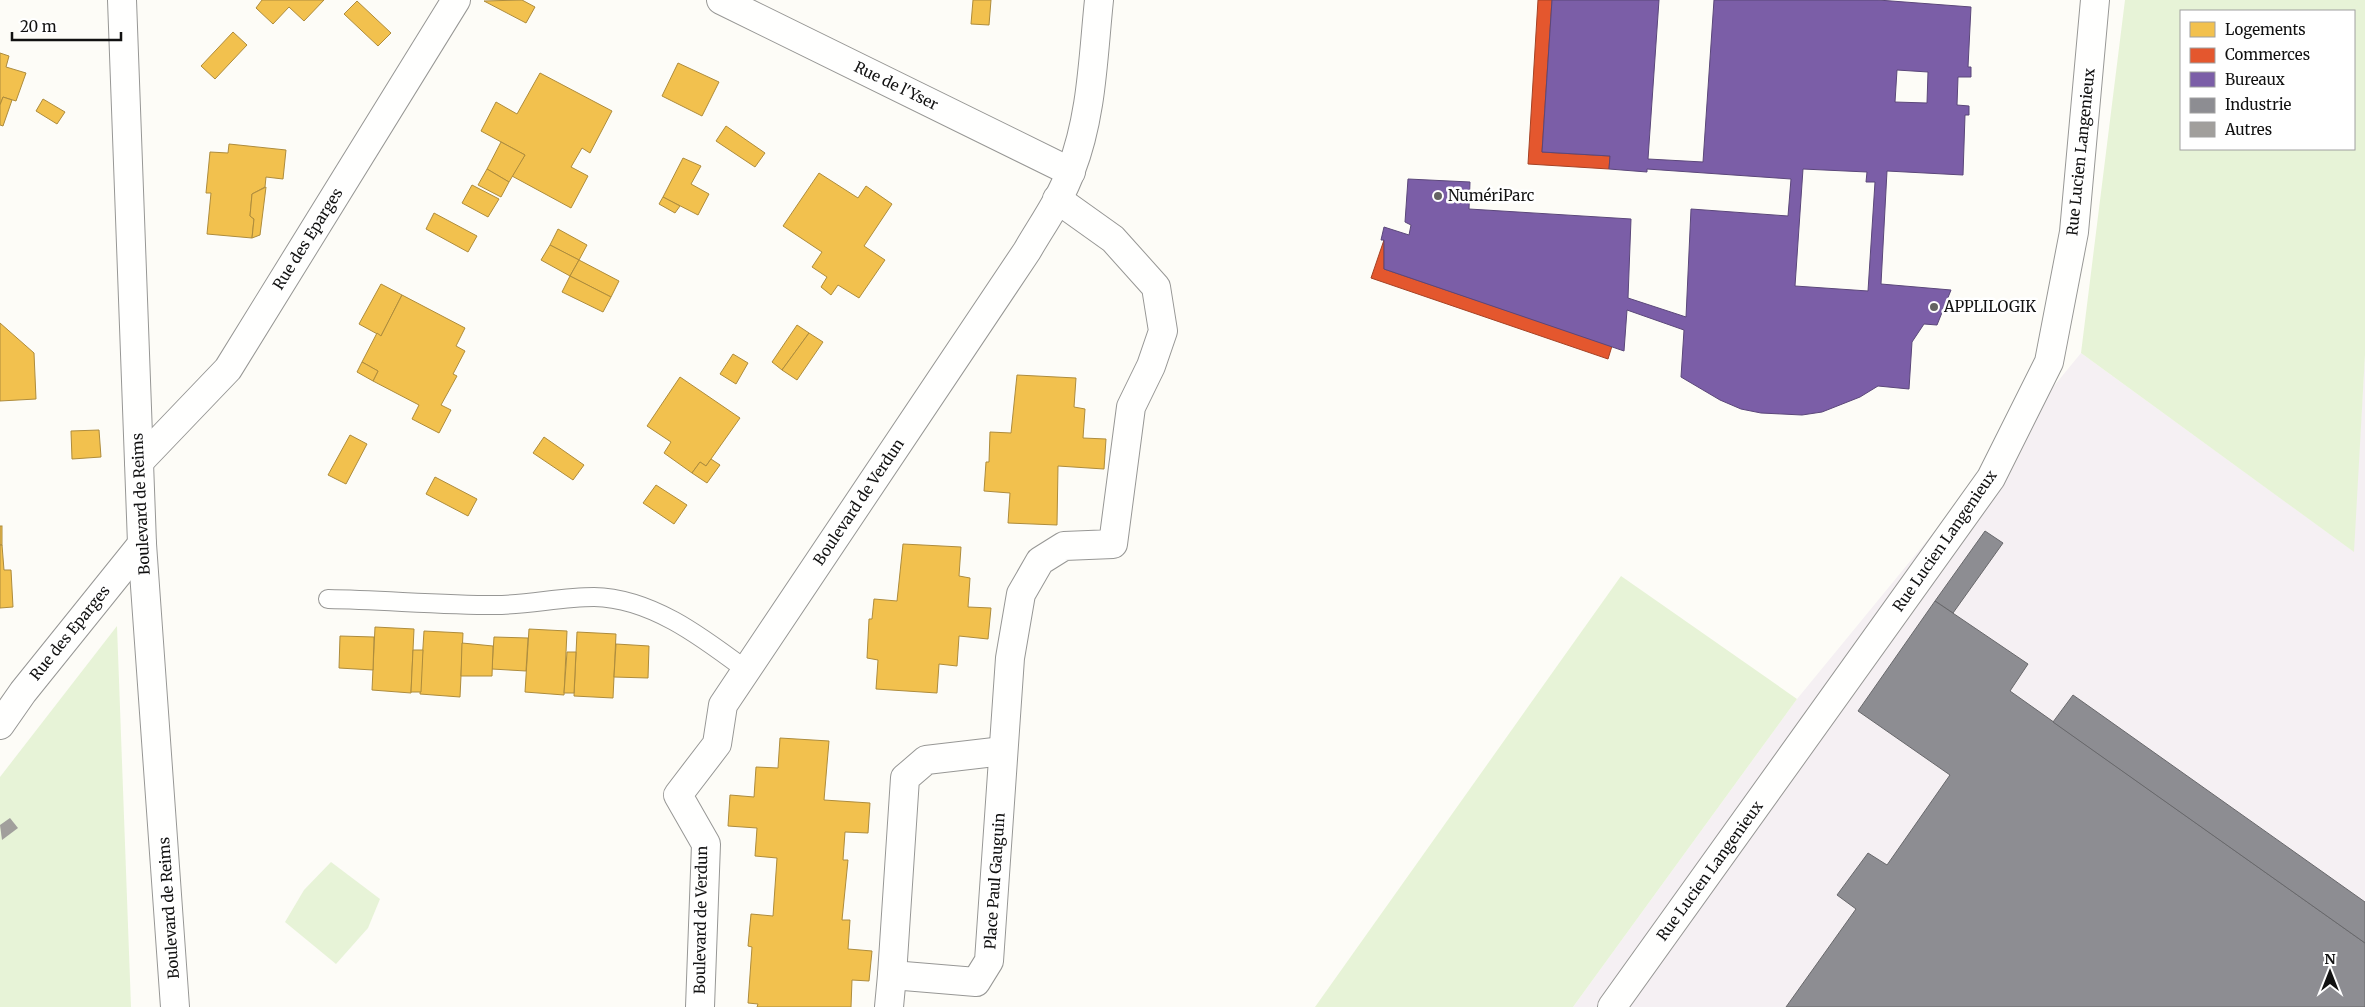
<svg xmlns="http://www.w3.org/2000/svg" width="2365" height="1007" font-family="Merriweather,serif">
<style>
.industrial{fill:#f5f0f3}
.green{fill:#e7f3d7;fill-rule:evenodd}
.homes{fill:#f2c14e;stroke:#ae8c3c}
.shops{fill:#e4572e;stroke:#a54225}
.offices{fill:#7b5ea7;stroke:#5b477a;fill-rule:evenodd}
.industry{fill:#8d8d92;stroke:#68686b}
.building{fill:#a19f9c}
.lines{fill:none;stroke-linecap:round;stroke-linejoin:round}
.lane-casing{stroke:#979795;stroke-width:20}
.street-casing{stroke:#979795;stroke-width:30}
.lane{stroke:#fffffe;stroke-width:18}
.street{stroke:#fffffe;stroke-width:28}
.poi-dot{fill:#646362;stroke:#fff;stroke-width:2}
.labels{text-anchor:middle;stroke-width:5;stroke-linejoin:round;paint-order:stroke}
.street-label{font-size:15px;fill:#111;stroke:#fff}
.poi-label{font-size:15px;fill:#111;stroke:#fff;text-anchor:start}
</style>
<rect width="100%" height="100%" fill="#fdfcf7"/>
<!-- industrial -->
<polygon class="industrial" points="2081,353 2353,551 2365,355 2365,1007 1573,1007 1797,699"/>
<!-- green -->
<g class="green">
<path d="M2125,0H2365V355L2354,552L2081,353ZM2181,11H2354V149H2181Z"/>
<polygon points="1621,576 1797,699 1573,1007 1315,1007"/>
<polygon points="117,626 131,1007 0,1007 0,777"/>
<polygon points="331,862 380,899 368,928 336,964 285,922 304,890"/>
</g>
<!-- homes -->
<g class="homes">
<polygon points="262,0 324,0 304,21 289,7 273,24 256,8"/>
<polygon points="522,0 535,7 526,23 484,1"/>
<polygon points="973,0 991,0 989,25 971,24"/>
<polygon points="357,1 391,33 378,46 344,14"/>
<polygon points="233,32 247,45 215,79 201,66"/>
<polygon points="0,53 9,56 6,67 26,73 16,101 3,97 0,105"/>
<polygon points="678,63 719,82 702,116 662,96"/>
<polygon points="540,73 612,111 590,153 582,148 571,167 588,176 571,208 512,176 525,155 481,131 496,102 517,114"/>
<polygon points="3,97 12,100 3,126 0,125 0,105"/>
<polygon points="43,99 65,112 57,124 36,111"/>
<polygon points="726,126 765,153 755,167 716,141"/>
<polygon points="501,142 525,155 509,182 487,169"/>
<polygon points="229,144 286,150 283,179 266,177 265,187 252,194 250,216 254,219 252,238 207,234 211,193 206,193 210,152 228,153"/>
<polygon points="683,158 701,166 691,184 709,194 698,215 663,197"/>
<polygon points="487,169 509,182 501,197 478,185"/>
<polygon points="819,173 858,198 866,186 892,204 864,246 885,260 859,298 838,285 831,295 821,287 827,277 812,267 822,252 783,226"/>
<polygon points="472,185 499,199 488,217 462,203"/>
<polygon points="266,187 260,235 252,238 254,219 250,216 252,194"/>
<polygon points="663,197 680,206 675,213 659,204"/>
<polygon points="434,213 477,236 468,252 426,229"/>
<polygon points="558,229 587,245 579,260 550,245"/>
<polygon points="550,245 579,260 570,276 541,260"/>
<polygon points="579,260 619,281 611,297 570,276"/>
<polygon points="570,276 611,297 603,312 562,292"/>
<polygon points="381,284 402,295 381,336 359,324"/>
<polygon points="402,295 465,328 456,346 465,351 453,374 457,376 441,405 451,410 439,433 412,419 419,405 373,381 378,371 362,362 377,333 381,336"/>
<polygon points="0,323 34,353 36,399 0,401"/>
<polygon points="797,325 809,333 782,370 772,362"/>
<polygon points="809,333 823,342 797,380 782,370"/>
<polygon points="733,354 748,363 736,384 720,374"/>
<polygon points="362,362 378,371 373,381 357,372"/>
<polygon points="1017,375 1076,378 1074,407 1085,409 1083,438 1106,439 1104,469 1058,466 1057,525 1008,523 1010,493 984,491 986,462 989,462 990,432 1011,433"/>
<polygon points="680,377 740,418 706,466 700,462 692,473 664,453 671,442 647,426"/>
<polygon points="99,430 101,457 72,459 71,431"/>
<polygon points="350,435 367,444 346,484 328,475"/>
<polygon points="544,437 584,465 573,480 533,453"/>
<polygon points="711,459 720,465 707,483 692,473 700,462 706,466"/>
<polygon points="435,477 477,499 468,516 426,494"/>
<polygon points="656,485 687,505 674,524 643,503"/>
<rect x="0" y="526" width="2" height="19"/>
<polygon points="903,544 961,547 959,576 970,578 968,607 991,608 988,639 959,636 957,666 939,664 937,693 876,689 878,660 867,658 869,619 872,619 874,599 897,601"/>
<polygon points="0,545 2,545 4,570 11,570 13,607 0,608"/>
<polygon points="375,627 414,629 411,693 372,690"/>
<polygon points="529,629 567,631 564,695 525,692"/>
<polygon points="424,631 463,633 460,697 420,694"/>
<polygon points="577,632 616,634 613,698 574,696"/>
<polygon points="340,636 374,637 373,670 339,668"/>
<polygon points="494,637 528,638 526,671 492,669"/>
<polygon points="462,643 493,646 492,676 461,676"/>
<polygon points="616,644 649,646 648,678 614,677"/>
<polygon points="413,650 423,650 421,692 411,692"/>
<polygon points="567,652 576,652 574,693 564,693"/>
<polygon points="780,738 829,741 824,800 870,803 868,833 845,832 843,860 848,860 842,920 850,920 848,949 872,951 869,981 852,980 851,1007 757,1007 758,1004 748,1003 752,947 748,946 751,914 773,916 777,858 755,856 757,828 728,826 730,795 754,797 756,767 778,768"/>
</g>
<!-- shops -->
<g class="shops">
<polygon points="1538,0 1552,0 1542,152 1610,156 1609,169 1528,164"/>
<polygon points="1384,240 1384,269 1612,346 1608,359 1371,278"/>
</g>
<!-- offices -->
<path class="offices" d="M1552,0H1659L1648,159L1703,162L1714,0H1878L1971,7L1968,67H1971V77H1958L1957,105L1969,106V115H1965L1963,175L1887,171L1881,284L1951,290L1937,325L1924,324L1912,342L1909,389L1878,386L1860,397L1822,412L1802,415L1761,413L1741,409L1720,400L1681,377L1684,330L1627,310L1624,351L1384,269V240H1381L1384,227L1409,235L1411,225L1405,222L1408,179L1470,182L1469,209L1631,219L1628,298L1686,317L1691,209L1788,216L1791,179L1647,169V172L1609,169L1610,156L1542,152ZM1897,70L1928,72L1927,103L1895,102ZM1803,169L1867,172L1866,182H1875L1868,291L1795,286Z"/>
<!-- industry -->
<g class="industry">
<polygon points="1985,531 2003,543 1953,613 1935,601"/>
<polygon points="1935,601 2028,664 2010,691 2365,943 2365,1007 1786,1007 1856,909 1837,895 1868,853 1887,865 1950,775 1858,711"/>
<polygon points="2073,695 2365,902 2365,943 2053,722"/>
</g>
<!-- building -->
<polygon class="building" points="10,818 18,828 2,840 0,825"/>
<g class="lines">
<defs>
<path id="lane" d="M328,599C384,600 439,605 495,605C528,605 561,597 594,597C651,598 702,637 746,670"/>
<g id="street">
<polyline points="122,0 142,544 175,1007"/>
<polyline points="721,0 1071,172"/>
<polyline points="139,462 228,369 456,0"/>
<polyline points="0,725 23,692 142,544"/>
<polyline points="892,975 905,778 926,760 1003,751"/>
<path d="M700,1007L706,844L678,795L717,744L723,705L1027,251C1042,225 1061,199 1071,170C1092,116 1093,57 1099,0"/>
<polyline points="889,1007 892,975 976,982 989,961 1010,658 1021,594 1040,561 1064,546 1113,544 1131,407 1151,366 1163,331 1156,287 1113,239 1057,199"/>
<polyline points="1612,1007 1991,478 2049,362 2074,232 2095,0"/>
</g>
</defs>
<!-- lane casing -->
<use href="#lane" class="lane-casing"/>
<!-- street casing -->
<use href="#street" class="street-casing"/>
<!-- lane -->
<use href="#lane" class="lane"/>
<!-- street -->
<use href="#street" class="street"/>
</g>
<!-- markers -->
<g class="poi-dot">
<circle cx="1438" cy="196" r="5"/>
<circle cx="1934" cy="307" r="5"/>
</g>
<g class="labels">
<!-- street labels -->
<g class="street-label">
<text transform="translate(896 86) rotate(26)" y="5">Rue de l'Yser</text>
<text transform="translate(2081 152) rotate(-84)" y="5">Rue Lucien Langenieux</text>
<text transform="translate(308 239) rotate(-58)" y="5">Rue des Eparges</text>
<text transform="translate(859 502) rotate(-56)" y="5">Boulevard de Verdun</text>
<text transform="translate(141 504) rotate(-93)" y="5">Boulevard de Reims</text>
<text transform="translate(1945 541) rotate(-55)" y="5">Rue Lucien Langenieux</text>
<text transform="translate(70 633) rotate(-51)" y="5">Rue des Eparges</text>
<text transform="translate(1710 871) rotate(-54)" y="5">Rue Lucien Langenieux</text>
<text transform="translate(995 881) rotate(-86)" y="5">Place Paul Gauguin</text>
<text transform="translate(169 908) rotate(-94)" y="5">Boulevard de Reims</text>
<text transform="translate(701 920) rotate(-89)" y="5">Boulevard de Verdun</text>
</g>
<!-- poi labels -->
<g class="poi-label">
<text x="1448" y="201">NumériParc</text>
<text x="1944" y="312">APPLILOGIK</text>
</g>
</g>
<!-- legend -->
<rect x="2180" y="10" width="175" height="140" fill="#ffffff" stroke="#a0a0a0"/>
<rect x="2190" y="22" width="25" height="15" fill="#f2c14e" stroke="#a0a0a0"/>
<text x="2225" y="35" font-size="15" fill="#111111">Logements</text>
<rect x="2190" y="48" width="25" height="15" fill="#e4572e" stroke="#a0a0a0"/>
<text x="2225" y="60" font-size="15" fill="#111111">Commerces</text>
<rect x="2190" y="72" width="25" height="15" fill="#7b5ea7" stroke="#a0a0a0"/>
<text x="2225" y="85" font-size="15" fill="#111111">Bureaux</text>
<rect x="2190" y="98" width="25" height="15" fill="#8d8d92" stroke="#a0a0a0"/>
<text x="2225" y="110" font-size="15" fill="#111111">Industrie</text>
<rect x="2190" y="122" width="25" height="15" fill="#a19f9c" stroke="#a0a0a0"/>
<text x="2225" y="135" font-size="15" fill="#111111">Autres</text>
<!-- north arrow -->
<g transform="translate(2330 972)" stroke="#ffffff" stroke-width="4" paint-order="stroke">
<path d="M0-4L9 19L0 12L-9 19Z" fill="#111111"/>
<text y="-8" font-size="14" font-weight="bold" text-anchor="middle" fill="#111111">N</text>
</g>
<!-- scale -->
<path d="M12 32v8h109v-8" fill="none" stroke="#111111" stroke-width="2.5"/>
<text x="20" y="32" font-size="15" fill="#111111" stroke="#ffffff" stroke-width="4" paint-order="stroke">20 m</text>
</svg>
